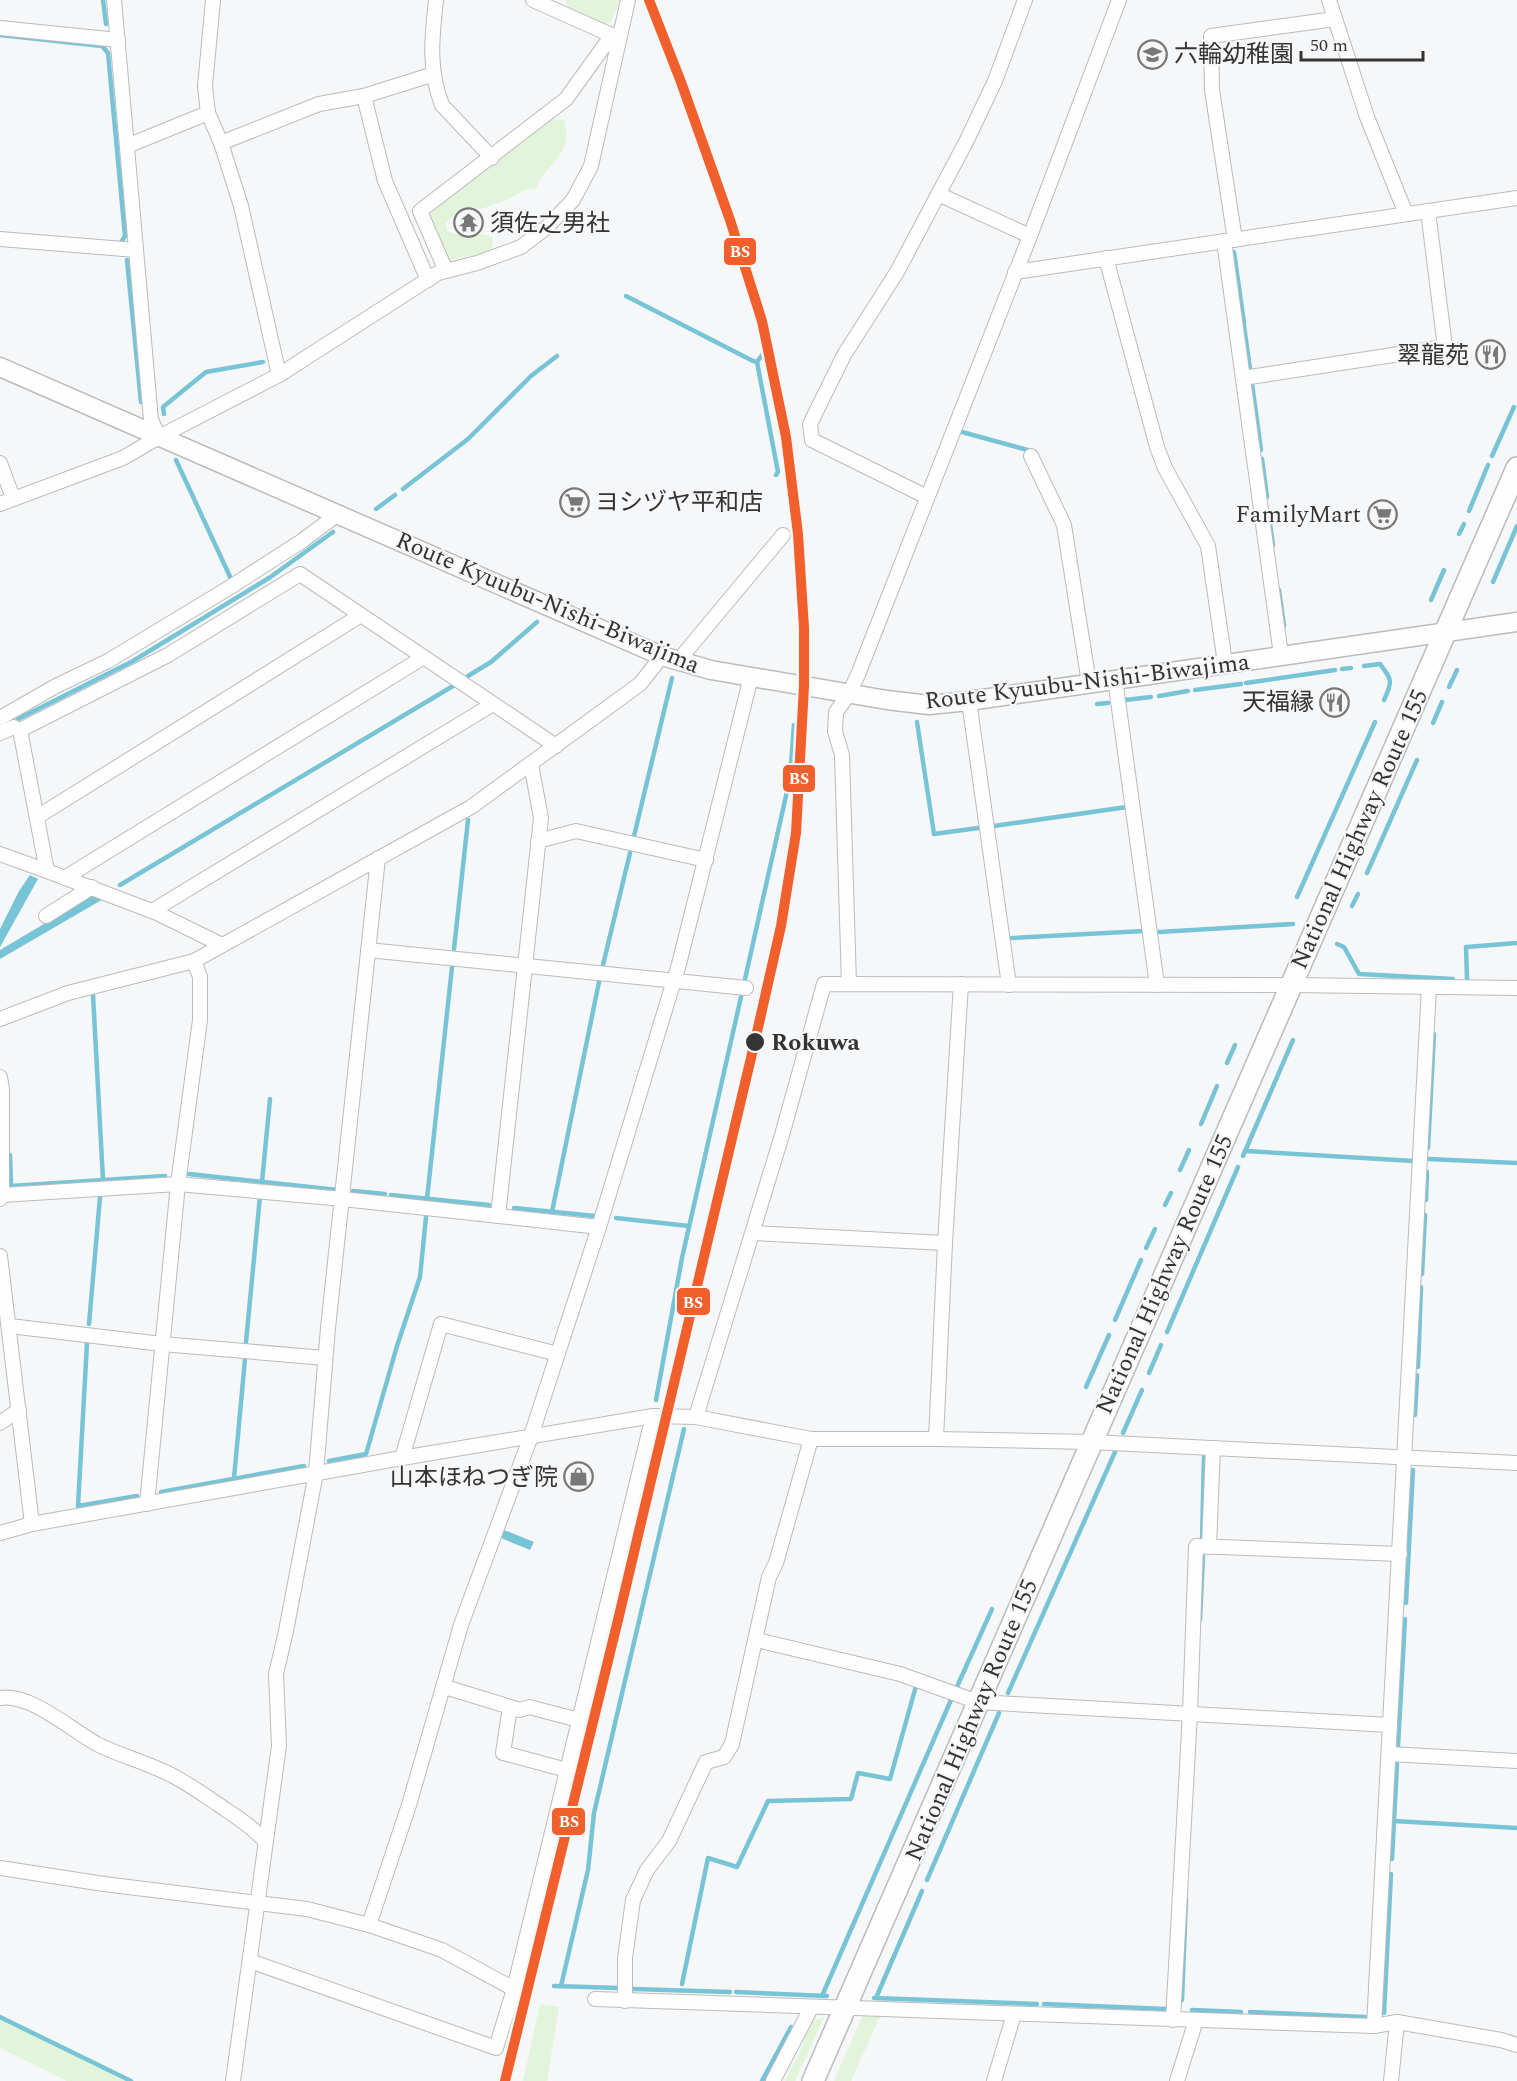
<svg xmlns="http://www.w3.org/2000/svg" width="1517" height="2081" font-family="Spectral,'Noto Sans JP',serif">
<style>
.green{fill:#e2f5db}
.water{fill:#77c4d6}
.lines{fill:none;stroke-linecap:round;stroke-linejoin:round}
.stream{stroke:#77c4d6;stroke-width:4.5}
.minor-casing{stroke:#babbbc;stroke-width:16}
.secondary-casing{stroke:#babbbc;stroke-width:21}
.trunk-casing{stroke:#babbbc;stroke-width:24}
.minor{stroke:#fefefe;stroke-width:14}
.secondary{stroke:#fefefe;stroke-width:18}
.trunk{stroke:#fefefe;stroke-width:21}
.rail-1-casing{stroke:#f5f7f9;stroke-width:15}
.rail-1{stroke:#f05f2c;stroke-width:10}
.stop-dot{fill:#343435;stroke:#f5f7f9;stroke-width:2}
.labels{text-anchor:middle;stroke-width:4.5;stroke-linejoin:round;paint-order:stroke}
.poi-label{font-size:24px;fill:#343435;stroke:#f5f7f9;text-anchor:end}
.street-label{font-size:24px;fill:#343435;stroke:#f5f7f9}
.stop-label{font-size:24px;font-weight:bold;fill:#343435;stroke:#f5f7f9;text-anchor:start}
.line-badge{stroke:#f5f7f9;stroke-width:2}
.badge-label{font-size:16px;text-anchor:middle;font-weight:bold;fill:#fff}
</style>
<rect width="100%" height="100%" fill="#f6f7f8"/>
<!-- green -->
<g class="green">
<polygon points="566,0 620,0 611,22 604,24 567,6"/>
<path d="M553,119L564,120C575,157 545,162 536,189L524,190L509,199L484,208L460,211L445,223L447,231C463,238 478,231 493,237V244L490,252L448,261L427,213L543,123Z"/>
<polygon points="540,2004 559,2007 547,2081 523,2081"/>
<polygon points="871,2013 881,2014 851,2081 834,2081 862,2017"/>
<polygon points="824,2017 795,2081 785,2081 803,2045 806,2029 810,2022"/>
<polygon points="0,2019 126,2081 67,2081 0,2048"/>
</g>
<!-- water -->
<g class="water">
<polygon points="30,875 38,879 0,947 0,929 19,891"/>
<polygon points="96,893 105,898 0,959 0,950"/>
<polygon points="504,1530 534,1542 530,1550 501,1538"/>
</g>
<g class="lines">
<!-- stream -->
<g class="stream">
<polyline points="103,0 106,24"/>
<polyline points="0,35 102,46 108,53 125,236 122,241"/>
<polyline points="1234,252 1244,323"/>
<polyline points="127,260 141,402"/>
<polyline points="626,296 753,361 757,362 762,355"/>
<polyline points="1244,326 1250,369"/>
<polyline points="757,362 778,472 776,475"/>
<polyline points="1252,384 1261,450"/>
<polyline points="164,414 163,407 206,372 263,362"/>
<polyline points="962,432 1035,452"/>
<polyline points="1492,456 1514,407"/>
<polyline points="1262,459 1267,497"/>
<polyline points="176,460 232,581"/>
<polyline points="403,489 468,439 531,376 557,356"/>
<polyline points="376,509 395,495"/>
<polyline points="1469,511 1488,465"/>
<polyline points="1270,524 1273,545"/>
<polyline points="1459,534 1464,524"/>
<polyline points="1493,582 1517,526"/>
<polyline points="1279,590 1284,626"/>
<polyline points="1431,600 1444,570"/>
<path d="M1364,666L1380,664C1392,680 1393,681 1384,700"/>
<polyline points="1342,669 1351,668"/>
<polyline points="468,676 491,662 537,622"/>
<polyline points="1246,683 1335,670"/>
<polyline points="1449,687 1457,670"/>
<polyline points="1195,690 1241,684"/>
<polyline points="1159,696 1188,691"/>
<polyline points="1125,700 1151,697"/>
<polyline points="1097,704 1108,703"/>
<polyline points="18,719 133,661 269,578 333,532"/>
<polyline points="917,722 934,834 978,828"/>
<polyline points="1433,723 1442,702"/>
<polyline points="994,826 1127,807"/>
<polyline points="634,836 672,678"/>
<polyline points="1367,873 1417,760"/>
<polyline points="120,885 453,686"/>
<polyline points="1297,897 1375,722"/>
<polyline points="1352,906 1358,894"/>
<polyline points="1159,932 1293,924"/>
<polyline points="1011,938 1144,931"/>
<polyline points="1337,944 1344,947 1359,974 1453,979"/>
<polyline points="454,949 468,820"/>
<polyline points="603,965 630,853"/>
<polyline points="745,979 790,778 794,725"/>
<polyline points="1467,980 1466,947 1517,943"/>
<polyline points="93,995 103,1180"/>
<polyline points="1227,1063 1235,1045"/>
<polyline points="1201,1124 1217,1086"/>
<polyline points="1428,1148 1434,1034"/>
<polyline points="1245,1151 1414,1161"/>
<polyline points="10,1155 11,1186 165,1176"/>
<polyline points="1243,1156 1293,1040"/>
<polyline points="1428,1159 1517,1163"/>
<polyline points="1180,1170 1189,1150"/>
<polyline points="189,1174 338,1190"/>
<polyline points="262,1182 270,1099"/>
<polyline points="353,1191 385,1194"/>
<polyline points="391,1195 489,1205"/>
<polyline points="427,1199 452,967"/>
<polyline points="1426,1200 1427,1172"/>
<polyline points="1165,1205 1171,1193"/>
<polyline points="514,1208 595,1216"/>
<polyline points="552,1212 599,982"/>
<polyline points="616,1218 689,1226"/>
<polyline points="1146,1248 1155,1229"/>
<polyline points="1422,1274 1425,1215"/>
<polyline points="1115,1320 1141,1260"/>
<polyline points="89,1324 100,1197"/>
<polyline points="1167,1332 1238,1167"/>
<polyline points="246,1342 260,1196"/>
<polyline points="87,1343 78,1506 137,1496"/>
<polyline points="1418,1367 1421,1287"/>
<polyline points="1149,1373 1161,1345"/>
<polyline points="1086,1387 1109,1335"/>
<polyline points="656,1400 682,1258 741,997"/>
<polyline points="1415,1415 1417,1375"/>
<polyline points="1123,1433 1142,1390"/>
<polyline points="329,1461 366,1454 397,1346 420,1277 426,1217"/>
<polyline points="234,1478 245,1359"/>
<polyline points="161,1492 304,1466"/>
<polyline points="1202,1542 1204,1457"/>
<polyline points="1406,1603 1413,1470"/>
<polyline points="1200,1620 1203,1556"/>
<polyline points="956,1689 992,1609"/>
<polyline points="1008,1693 1115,1452"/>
<polyline points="1398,1746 1405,1619"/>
<polyline points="1394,1821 1517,1828"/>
<polyline points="1392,1859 1397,1764"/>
<polyline points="927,1880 999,1713"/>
<polyline points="682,1984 708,1858 737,1867 768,1801 851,1799 858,1773 890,1779 916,1686"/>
<polyline points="554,1986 619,1988"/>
<polyline points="561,1986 588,1870 594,1813 684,1429"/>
<polyline points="633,1989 730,1992"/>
<polyline points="736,1992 827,1996"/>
<polyline points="822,1996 951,1700"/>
<polyline points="874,1998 1037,2004"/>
<polyline points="876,1998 922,1891"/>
<polyline points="1182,2000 1186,1898"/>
<polyline points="1044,2004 1166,2009"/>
<polyline points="1192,2010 1241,2012"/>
<polyline points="1250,2012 1365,2017"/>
<polyline points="1384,2013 1391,1874"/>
<polyline points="0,2017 131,2081"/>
<polyline points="762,2081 791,2027"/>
</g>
<defs>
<g id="minor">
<polyline points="114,0 151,420 159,437"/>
<polyline points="213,0 205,86 208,113 221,143 241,206 279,375"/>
<path d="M436,0C432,37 428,69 442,105L492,158"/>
<polyline points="533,0 618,38"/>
<polyline points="1329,0 1367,117 1406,214"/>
<polyline points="0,28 118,40"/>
<polyline points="364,96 385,181 428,280"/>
<polyline points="221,143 319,104 364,96 434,74"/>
<polyline points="127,146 208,113"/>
<polyline points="938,194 1030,236"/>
<polyline points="0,239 136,250"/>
<polyline points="1235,240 1212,90 1211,36 1335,19"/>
<polyline points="1224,241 1281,655"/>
<polyline points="1106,258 1157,447 1165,468 1208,546 1225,663"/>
<polyline points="446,271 420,211 566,99 612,35"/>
<polyline points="1015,272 1517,198"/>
<polyline points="1243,378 1445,347 1428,211"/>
<polyline points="1031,456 1064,525 1089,683"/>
<polyline points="0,463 13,498"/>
<polyline points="927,497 812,440 810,424 844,355 897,272 967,140 995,81 1025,0"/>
<polyline points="0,504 123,458 159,437 279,375 438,273 477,263 521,247 547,227 573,200 591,166 628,0"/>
<polyline points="678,661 783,535"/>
<polyline points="1115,679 1157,985"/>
<polyline points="969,701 1009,985"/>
<polyline points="0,718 56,686 108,661 232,586 302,541 339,513"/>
<polyline points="0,733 14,727"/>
<polyline points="37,817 361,615"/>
<polyline points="538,841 576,831 706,860"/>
<polyline points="0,854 47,871"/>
<polyline points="66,877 424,657"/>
<polyline points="152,911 493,704"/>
<polyline points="46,916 92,887"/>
<polyline points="222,945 157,913 47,871 20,730 168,655 300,574 556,746"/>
<polyline points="368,950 746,988"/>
<polyline points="849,984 842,755 835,731 836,712 849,694 859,672 1030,236 1119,0"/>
<polyline points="0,1019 68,993 194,961 471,807 640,684 662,656"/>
<polyline points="0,1077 2,1089 2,1195 0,1199"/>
<polyline points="2,1195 178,1184 343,1199 599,1227"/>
<polyline points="498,1216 541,818 531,764"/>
<polyline points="753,1233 945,1243"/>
<polyline points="0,1256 32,1524"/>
<polyline points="10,1326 162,1344 325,1358"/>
<polyline points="696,1417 782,1135 824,984 1290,985 1517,988"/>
<polyline points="0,1423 19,1410"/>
<polyline points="936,1439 945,1243 961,984"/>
<polyline points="402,1458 441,1324 558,1354"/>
<polyline points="147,1504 178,1184 200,1020 200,977 194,961"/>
<polyline points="0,1533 32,1524 402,1458 653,1416 696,1417 811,1439 936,1439 1091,1442 1517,1463"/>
<polyline points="1209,1547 1213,1448"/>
<polyline points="757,1640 900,1674 978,1702 1390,1725"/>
<polyline points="445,1687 520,1710 529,1707 579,1720"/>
<path d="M0,1698C30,1693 70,1729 97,1744C116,1754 136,1759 156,1768C179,1777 198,1791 219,1805C235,1816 252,1826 265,1841"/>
<polyline points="510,1707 503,1753 567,1770"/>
<polyline points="1389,1754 1517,1761"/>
<polyline points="0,1868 104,1884 307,1909 369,1925 442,1950 514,1989"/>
<polyline points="369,1925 409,1805 461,1625 531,1436 599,1227 679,964 751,677"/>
<polyline points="250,1961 496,2048 514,1989 653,1416"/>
<polyline points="595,1999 1374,2026 1397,2022 1501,2040 1517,2045"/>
<polyline points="625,2001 625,1958 633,1900 647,1870 669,1841 706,1762 724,1757 732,1744 769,1577 776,1563 811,1439"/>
<polyline points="1173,2020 1190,1713 1196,1546 1400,1554"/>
<polyline points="1374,2026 1429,987"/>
<polyline points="233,2081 279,1746 276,1674 286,1631 316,1473 328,1328 378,858"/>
<polyline points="773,2081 811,2008"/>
<polyline points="994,2081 1014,2014"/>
<polyline points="1177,2081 1196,2020"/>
<polyline points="1391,2081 1397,2022"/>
</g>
<polyline id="secondary" points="0,367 662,656 711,670 887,700 929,705 969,701 1517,622"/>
<polyline id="trunk" points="813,2081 1517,468"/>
</defs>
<!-- minor casing -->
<use href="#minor" class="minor-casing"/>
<!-- secondary casing -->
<use href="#secondary" class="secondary-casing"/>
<!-- trunk casing -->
<use href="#trunk" class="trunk-casing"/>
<!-- minor -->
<use href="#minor" class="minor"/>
<!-- secondary -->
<use href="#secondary" class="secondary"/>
<!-- trunk -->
<use href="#trunk" class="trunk"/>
<defs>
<polyline id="rail-1" points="505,2081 618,1620 755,1041 781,926 796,833 804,686 804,628 798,534 786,437 762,321 730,220 681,82 649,0"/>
</defs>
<!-- rail-1 casing -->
<use href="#rail-1" class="rail-1-casing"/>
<!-- rail-1 -->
<use href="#rail-1" class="rail-1"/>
</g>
<!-- icons -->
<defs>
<symbol id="school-ring" viewBox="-11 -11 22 22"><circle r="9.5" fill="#f5f7f9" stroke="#787879" stroke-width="1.5"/><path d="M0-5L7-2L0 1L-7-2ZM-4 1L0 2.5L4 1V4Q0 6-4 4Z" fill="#787879"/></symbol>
<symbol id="temple-ring" viewBox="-11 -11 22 22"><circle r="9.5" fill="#f5f7f9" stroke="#787879" stroke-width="1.5"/><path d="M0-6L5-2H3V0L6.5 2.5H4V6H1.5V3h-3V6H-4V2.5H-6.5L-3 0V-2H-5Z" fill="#787879"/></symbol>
<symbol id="restaurant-ring" viewBox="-11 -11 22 22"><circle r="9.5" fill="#f5f7f9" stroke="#787879" stroke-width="1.5"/><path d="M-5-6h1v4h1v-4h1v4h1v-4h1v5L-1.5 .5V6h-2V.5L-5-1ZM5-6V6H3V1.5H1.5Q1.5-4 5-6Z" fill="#787879"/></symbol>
<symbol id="supermarket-ring" viewBox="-11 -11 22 22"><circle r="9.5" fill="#f5f7f9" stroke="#787879" stroke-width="1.5"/><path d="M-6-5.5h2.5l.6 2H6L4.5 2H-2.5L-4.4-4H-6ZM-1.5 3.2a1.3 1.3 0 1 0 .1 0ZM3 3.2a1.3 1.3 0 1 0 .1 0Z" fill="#787879"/></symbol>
<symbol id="shop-ring" viewBox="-11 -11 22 22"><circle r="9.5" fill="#f5f7f9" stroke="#787879" stroke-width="1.5"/><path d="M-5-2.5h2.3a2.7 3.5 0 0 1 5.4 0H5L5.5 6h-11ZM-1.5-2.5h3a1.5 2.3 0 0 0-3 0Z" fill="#787879"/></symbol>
</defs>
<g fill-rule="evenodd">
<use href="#school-ring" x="1136" y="38" width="33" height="33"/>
<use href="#temple-ring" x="452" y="206" width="33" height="33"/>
<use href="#restaurant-ring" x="1474" y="338" width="33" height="33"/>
<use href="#supermarket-ring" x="558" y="486" width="33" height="33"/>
<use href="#supermarket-ring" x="1366" y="498" width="33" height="33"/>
<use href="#restaurant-ring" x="1318" y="686" width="33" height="33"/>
<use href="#shop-ring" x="562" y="1460" width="33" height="33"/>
</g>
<!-- markers -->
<circle class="stop-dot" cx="755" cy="1042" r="10"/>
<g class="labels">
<!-- poi labels -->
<g class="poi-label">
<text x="1174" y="62" text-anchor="start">六輪幼稚園</text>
<text x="490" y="231" text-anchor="start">須佐之男社</text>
<text x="1469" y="363">翠龍苑</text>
<text x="595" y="510" text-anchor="start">ヨシヅヤ平和店</text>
<text x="1361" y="522">FamilyMart</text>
<text x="1314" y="710">天福縁</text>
<text x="558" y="1485">山本ほねつぎ院</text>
</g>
<!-- street labels -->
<g class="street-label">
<text transform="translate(548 602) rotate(23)" y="8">Route Kyuubu-Nishi-Biwajima</text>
<text transform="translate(1087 681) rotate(-7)" y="8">Route Kyuubu-Nishi-Biwajima</text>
<text transform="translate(1359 829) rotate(-66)" y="8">National Highway Route 155</text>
<text transform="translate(1164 1274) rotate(-66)" y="8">National Highway Route 155</text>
<text transform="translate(971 1720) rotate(-67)" y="8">National Highway Route 155</text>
</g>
<!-- stop labels -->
<g class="stop-label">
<text x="771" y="1050">Rokuwa</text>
</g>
</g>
<g class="line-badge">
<rect x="723" y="237" width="34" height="29" rx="6" fill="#f05f2c"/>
<rect x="782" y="764" width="34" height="29" rx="6" fill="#f05f2c"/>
<rect x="676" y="1287" width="35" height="29" rx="6" fill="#f05f2c"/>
<rect x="551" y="1807" width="35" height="29" rx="6" fill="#f05f2c"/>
</g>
<g class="badge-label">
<text x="740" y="257">BS</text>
<text x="799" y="784">BS</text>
<text x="693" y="1308">BS</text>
<text x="569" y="1827">BS</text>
</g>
<!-- scale -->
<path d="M1301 51v9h122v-9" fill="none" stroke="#343435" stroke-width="3"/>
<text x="1310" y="51" font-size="18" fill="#343435" stroke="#f5f7f9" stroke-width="4.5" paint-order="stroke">50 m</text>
</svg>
